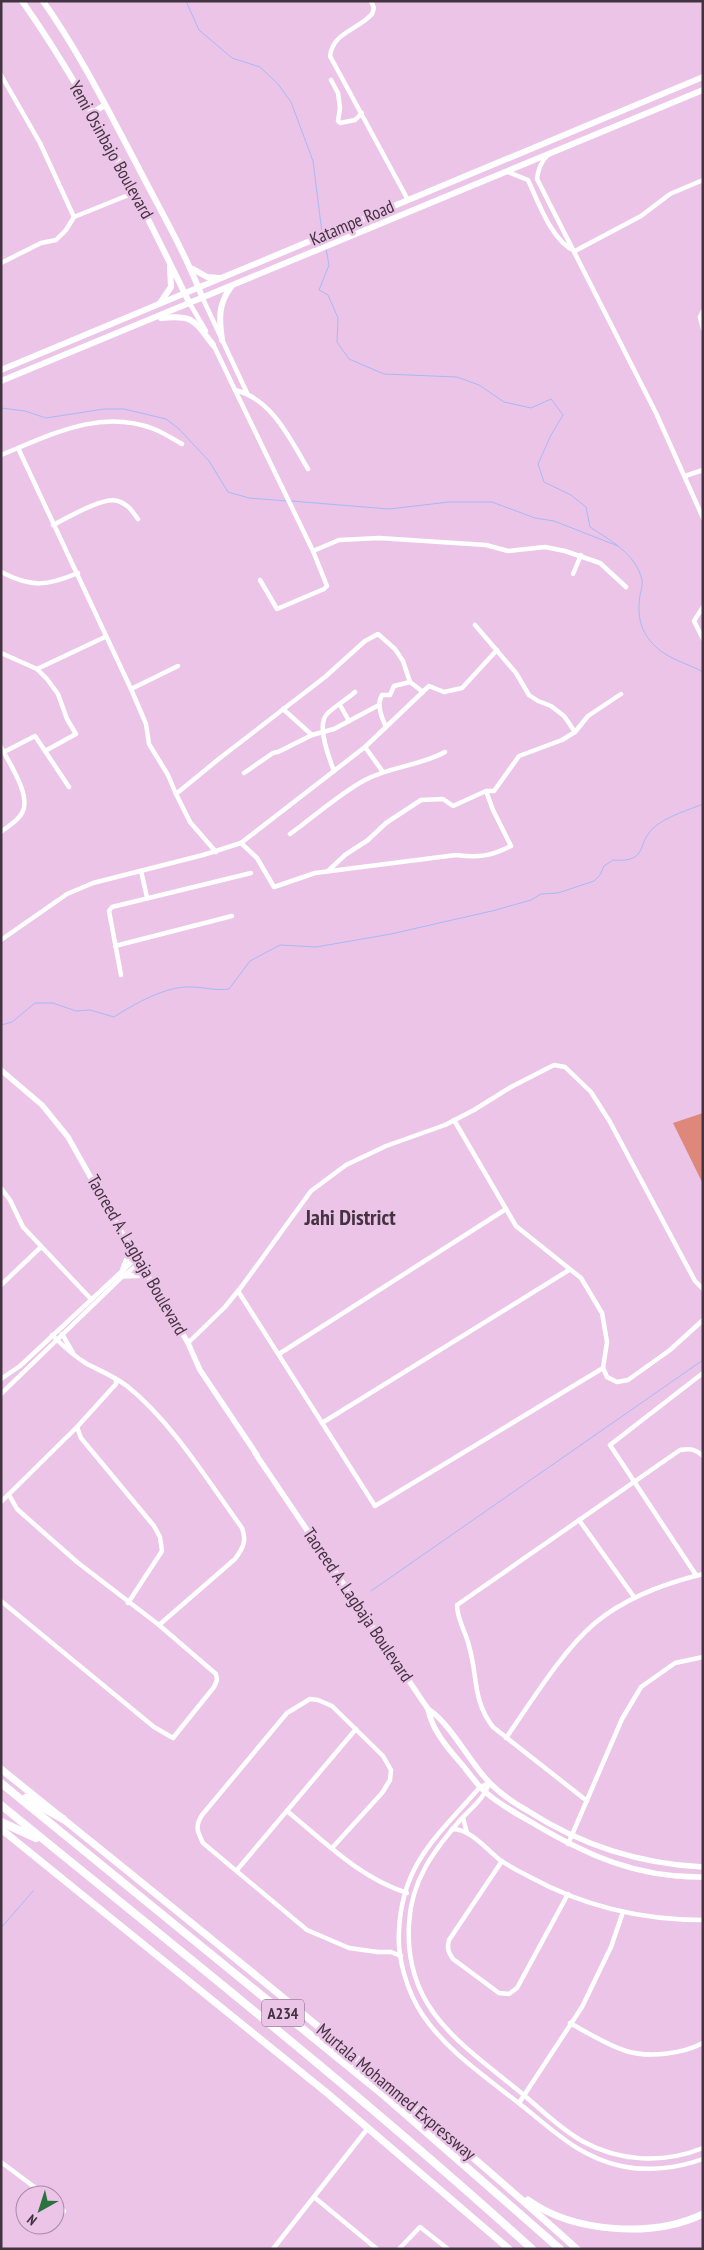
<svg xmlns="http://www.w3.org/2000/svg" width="704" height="2250" font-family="'PT Sans Narrow',sans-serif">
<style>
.green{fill:#de887b}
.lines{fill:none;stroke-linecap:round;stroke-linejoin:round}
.stream{stroke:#a5baf6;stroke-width:1}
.minor{stroke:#fff;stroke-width:4.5}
.tertiary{stroke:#fff;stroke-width:5.5}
.secondary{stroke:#fff;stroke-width:6}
.trunk{stroke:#fff;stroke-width:7}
.motorway{stroke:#fff;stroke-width:8}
.labels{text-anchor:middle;stroke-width:5;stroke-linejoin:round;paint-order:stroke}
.shield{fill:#ecc4e8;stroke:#765e73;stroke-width:1}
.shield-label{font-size:16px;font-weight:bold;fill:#433341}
.street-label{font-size:18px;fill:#433341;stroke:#ecc4e8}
.district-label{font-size:22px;font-weight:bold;fill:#433341;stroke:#ecc4e8}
</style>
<rect width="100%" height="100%" fill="#ecc4e8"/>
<!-- green -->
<polygon class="green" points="703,1113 703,1184 673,1123"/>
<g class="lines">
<!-- stream -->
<g class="stream">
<polyline points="186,1 199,30 232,58 260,67 278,84 291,102 313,161 322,233"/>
<path d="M326,249L329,265L319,290L328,295L338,318L337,342L349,359L384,374L457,377L479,385L504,402L531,408L551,399L563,415L551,435L538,464L544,482L571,495L586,507L590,527C611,541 636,554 642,580C643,585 641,590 640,595C637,616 640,632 656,647C670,660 687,663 703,672"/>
<polyline points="1,408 25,411 46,418 104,409 124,409 166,419 178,428 209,461 228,492 249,498 287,501"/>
<polyline points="291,501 389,509 449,502 492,502 535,518 554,521 618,546"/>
<path d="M1,1025L12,1022L35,1003H53L76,1011L90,1010L114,1017C134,1004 166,986 190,987C204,987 216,991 229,989L250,961L280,945L316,947L391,934L496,910L531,900L541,894L558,893L594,881L600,875L604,866L613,860C651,863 634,842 657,825C669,816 688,810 703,804"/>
<polyline points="371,1591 703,1360"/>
<polyline points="1,1928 33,1891"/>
</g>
<!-- minor -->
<g class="minor">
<path d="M371,1L374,8L372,14C358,30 333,32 330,56L408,200"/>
<polyline points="1,75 40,143 74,217"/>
<polyline points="331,80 338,93 340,108 338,121 340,123 355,120 362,113"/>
<path d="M547,156C540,163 538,170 537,179L656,413L703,518"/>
<path d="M508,172L528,180C538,201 552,242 575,251"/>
<polyline points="575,251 641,216 670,194 703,180"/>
<polyline points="1,263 41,243 56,240 66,230 74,217 136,192"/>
<polyline points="203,299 247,393"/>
<polyline points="190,304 206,331"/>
<polyline points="703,311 700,317 703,329"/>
<path d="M212,342L235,390C272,399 290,439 308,469"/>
<polyline points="235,390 313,551 339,540 379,538 486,545 508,551 545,547 565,551 600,563 626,587"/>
<polyline points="18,448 131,689 146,724 149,744 168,775 176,794"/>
<path d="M1,455C51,435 100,408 154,429C164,433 173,439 182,444"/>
<polyline points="685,476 703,470"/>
<path d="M53,525C67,518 104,496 118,501C128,504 132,511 138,519"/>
<path d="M1,572C32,588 47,586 78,573"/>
<polyline points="573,574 581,555"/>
<polyline points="260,580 277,609 324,589 327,586 313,551"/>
<polyline points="703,607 694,621 703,639"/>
<polyline points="475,625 516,673 529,695 538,701 551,706 564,716 575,732"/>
<polyline points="1,653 37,669 47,679 58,694 67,719 76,734 45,751 69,787"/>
<polyline points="37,669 105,637"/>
<polyline points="131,689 178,666"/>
<polyline points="340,705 349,721"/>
<polyline points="283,709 312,735"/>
<path d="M386,727C382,718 376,705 382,695H390L394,686L410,682"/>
<path d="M1,747C9,763 32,796 22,813C18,821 8,826 1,832"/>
<polyline points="365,747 383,772"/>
<polyline points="4,752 35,736 45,751"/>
<path d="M334,771C329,758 316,725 327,714C335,706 346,700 355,692"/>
<polyline points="244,773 273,753 278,752 312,735 334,729 379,705"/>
<path d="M290,834C312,818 342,792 365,780C391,766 420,766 445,752"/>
<path d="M241,843L257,858L274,887L315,873L456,855C479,858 491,856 511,846L493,810L486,791H494L519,756L562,740L575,732L588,716L621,694"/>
<polyline points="216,852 190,822 176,794 220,758 325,677 365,641 378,634 395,649 403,661 410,682 423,692"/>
<polyline points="141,871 147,897"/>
<polyline points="328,871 345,855 368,840 386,823 421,800 443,799 453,806 486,791"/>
<polyline points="1,940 67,894 93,883 203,855 241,843 365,747 429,686 444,692 462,688 497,650"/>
<polyline points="115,946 232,916"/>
<polyline points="121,975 109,911 112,907 251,873"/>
<polyline points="1,1188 10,1200 23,1227 90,1298"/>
<polyline points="1,1285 41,1247"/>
<polyline points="238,1291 375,1506 603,1368 607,1342 602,1313 581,1278 516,1226 454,1120"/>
<polyline points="62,1334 73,1353"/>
<path d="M52,1335C63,1346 74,1356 87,1364C101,1371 115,1377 127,1386C172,1422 208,1481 242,1528C247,1541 243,1548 235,1559L159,1625"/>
<polyline points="188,1343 225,1307 242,1286 311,1191 346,1165 386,1146 445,1125 474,1110 511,1087 554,1065 565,1067 591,1092 610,1122 695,1281 703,1289"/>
<polyline points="279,1354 506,1209"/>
<polyline points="603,1368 607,1377 617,1382 628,1380 670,1350 703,1320"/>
<polyline points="1,1379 20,1366 136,1258"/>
<polyline points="1,1394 123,1276 140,1263"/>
<polyline points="322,1423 569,1270"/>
<polyline points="77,1427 81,1438 154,1526 160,1537 162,1551 128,1603"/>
<polyline points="1,1502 77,1427 116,1384 116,1379"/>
<polyline points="579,1520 634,1597"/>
<polyline points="696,1575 610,1445 703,1373"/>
<polyline points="1,1601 154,1727 173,1738 214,1687 217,1680 216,1674 159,1625 77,1562 17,1509 9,1495"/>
<path d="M506,1738C531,1702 563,1650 595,1623C625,1598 666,1583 703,1574"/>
<path d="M489,1783L480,1787C439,1835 402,1862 399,1931C397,1958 407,1991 422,2014C445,2049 483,2075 516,2101C550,2127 576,2156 621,2166C647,2172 678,2168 703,2159"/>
<path d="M489,1783C485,1797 473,1807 462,1818C434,1850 411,1880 409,1924C404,2006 457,2041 514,2087C537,2105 557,2127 582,2141C620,2162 663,2164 703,2148"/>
<path d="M587,1801L493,1727C472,1700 478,1676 469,1646C466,1632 457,1620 457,1605L680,1450C690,1448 695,1449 703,1456"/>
<path d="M287,1811C325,1842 360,1878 407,1893"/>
<polyline points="463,1818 467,1833"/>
<path d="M452,1829C471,1829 486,1849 500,1860C509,1866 520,1872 530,1877C583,1906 642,1920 703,1920"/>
<polyline points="568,1844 622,1719 641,1687 675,1663 703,1657"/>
<path d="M332,1848L382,1793L390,1780L391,1770L383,1756L332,1706L318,1700L310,1699L287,1713L202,1815C195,1826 197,1831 203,1843L307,1930L349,1948L378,1952H391L401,1956"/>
<path d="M502,1861L449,1940C447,1948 448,1952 453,1959L499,1993L509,1994L517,1988L568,1894"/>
<polyline points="237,1870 356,1729"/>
<path d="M570,2023C588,2033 607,2045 626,2051C649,2058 682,2054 703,2043"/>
<polyline points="519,2103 582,2007 611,1947 623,1912"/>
<polyline points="1,2162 45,2195"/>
<polyline points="314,2197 377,2249"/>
<polyline points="55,2204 64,2211"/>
<polyline points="273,2249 368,2128"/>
<polyline points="399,2249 420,2227 448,2249"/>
</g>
<!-- tertiary -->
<g class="tertiary">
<polyline points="1,1070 42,1105 68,1137 136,1258 163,1299 188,1343 200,1370 257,1455"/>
<polyline points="123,1269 131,1248"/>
<polyline points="123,1276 149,1275"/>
<path d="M255,1453L428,1709C451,1724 468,1760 488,1781C499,1793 514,1803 528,1811C581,1845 640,1864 703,1867"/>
<path d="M428,1709C432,1729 445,1745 459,1761C467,1770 474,1781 483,1790C497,1803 515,1813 531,1822C586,1855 637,1878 703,1877"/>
</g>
<!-- secondary -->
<g class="secondary">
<path d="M22,1C89,96 139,200 190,304"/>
<path d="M43,1C79,52 107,108 136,163C159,208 185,252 203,299"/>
<polyline points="92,113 105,105"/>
<polyline points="193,269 207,277 220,278"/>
<polyline points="160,303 171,287 170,267"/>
<path d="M161,318C194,315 194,320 213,345"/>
<path d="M222,340C219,319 218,304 231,287"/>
<polyline points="1,370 703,77"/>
<polyline points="1,381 703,90"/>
</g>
<!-- trunk -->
<g class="trunk">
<path d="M1,1769C196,1926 391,2082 577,2249"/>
<polyline points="1,1829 327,2093 509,2249"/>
<path d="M528,2200C574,2233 653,2238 703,2214"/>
</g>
<!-- motorway -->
<g class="motorway">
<polyline points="1,1783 385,2096 560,2249"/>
<polyline points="26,1798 63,1819"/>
<path d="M1,1805C180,1951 361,2094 532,2249"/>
<polyline points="1,1822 36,1838"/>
</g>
</g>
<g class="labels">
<!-- shield labels -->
<rect class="shield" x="262" y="1999.5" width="42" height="27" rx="4"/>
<g class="shield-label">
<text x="283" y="2019">A234</text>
</g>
<!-- street labels -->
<g class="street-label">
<text transform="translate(111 150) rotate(61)" y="6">Yemi Osinbajo Boulevard</text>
<text transform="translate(352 223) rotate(-23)" y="6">Katampe Road</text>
<text transform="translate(137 1255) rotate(60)" y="6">Taoreed A. Lagbaja Boulevard</text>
<text transform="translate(358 1605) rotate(56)" y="6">Taoreed A. Lagbaja Boulevard</text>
<text transform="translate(396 2092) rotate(40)" y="6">Murtala Mohammed Expressway</text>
</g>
<!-- district labels -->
<g class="district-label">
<text x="350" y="1225">Jahi District</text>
</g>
</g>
<!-- border -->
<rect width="704" height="2250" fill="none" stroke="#433341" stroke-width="5"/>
<!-- north arrow -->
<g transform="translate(40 2210) rotate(219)"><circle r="24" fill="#ecc4e8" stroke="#a88aa5"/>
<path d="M0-4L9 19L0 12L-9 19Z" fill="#2c723e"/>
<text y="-8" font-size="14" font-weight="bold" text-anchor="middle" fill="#433341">N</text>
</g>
</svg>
